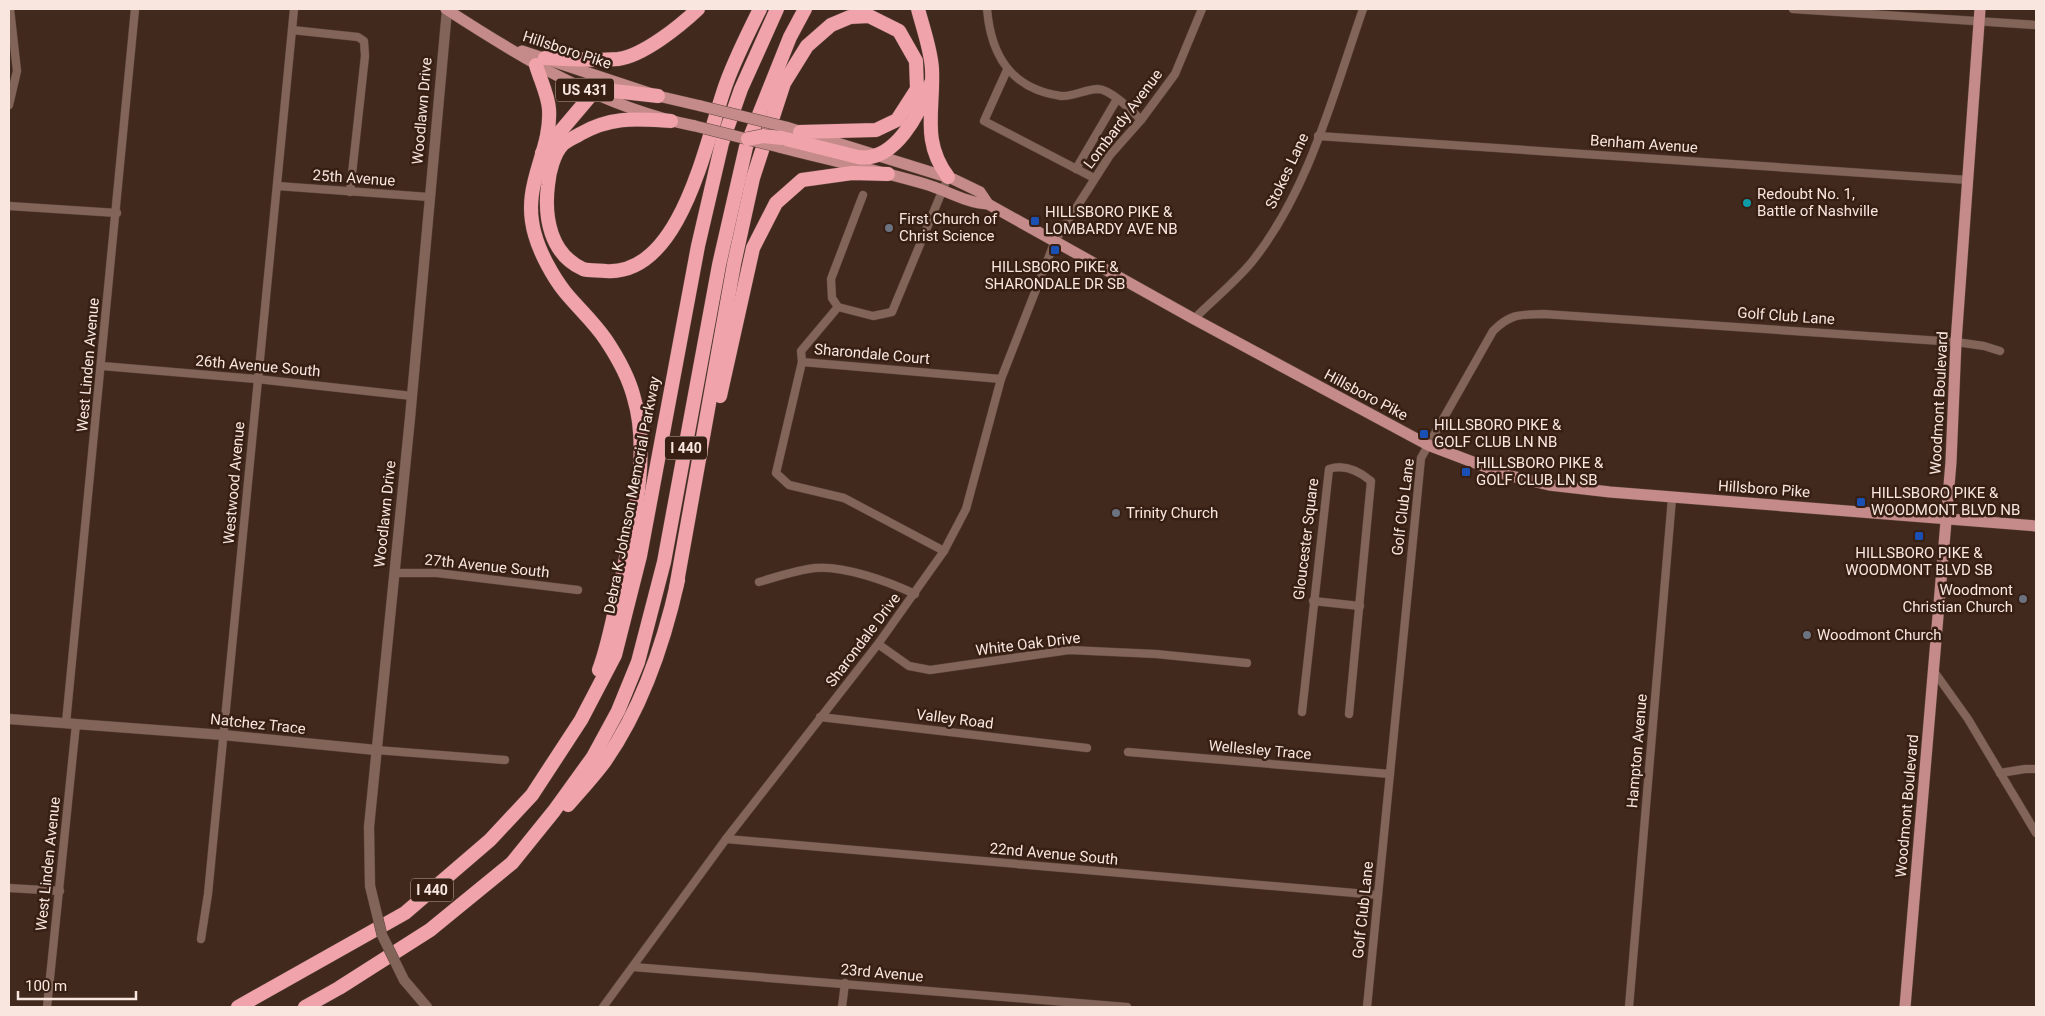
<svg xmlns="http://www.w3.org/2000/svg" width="2045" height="1016" font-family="Roboto,sans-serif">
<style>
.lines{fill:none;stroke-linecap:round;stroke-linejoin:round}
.street-casing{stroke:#5a443b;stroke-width:9}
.secondary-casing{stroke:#5a443b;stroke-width:11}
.primary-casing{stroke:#5a443b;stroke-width:12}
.highway-casing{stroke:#5a443b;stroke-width:15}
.street{stroke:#826558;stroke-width:8}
.secondary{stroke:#826558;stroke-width:10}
.primary{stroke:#c58a8a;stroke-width:11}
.highway{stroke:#f1a3ac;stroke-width:14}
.secondary-bridge-casing{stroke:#5a443b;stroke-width:11;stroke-linecap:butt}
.primary-bridge-casing{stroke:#5a443b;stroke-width:12;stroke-linecap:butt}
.highway-bridge-casing{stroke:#5a443b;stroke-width:15;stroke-linecap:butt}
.secondary-bridge{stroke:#826558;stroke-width:10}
.primary-bridge{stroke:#c58a8a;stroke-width:11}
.highway-bridge{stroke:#f1a3ac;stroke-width:14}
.culture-dot{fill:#0f9aa8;stroke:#371f14;stroke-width:2}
.transit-dot{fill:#1a4fb4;stroke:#371f14;stroke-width:2}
.worship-dot{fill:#6b7280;stroke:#371f14;stroke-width:2}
.labels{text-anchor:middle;stroke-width:5;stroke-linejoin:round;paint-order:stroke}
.shield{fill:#371f14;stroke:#beaaa2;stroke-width:1}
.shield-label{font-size:14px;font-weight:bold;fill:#f8e6df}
.street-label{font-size:15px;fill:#f8e6df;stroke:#371f14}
.poi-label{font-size:15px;fill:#f8e6df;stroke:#371f14;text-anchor:start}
</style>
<rect width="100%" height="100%" fill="#42291e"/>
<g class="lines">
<defs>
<g id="street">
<path d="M987,9C991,56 1011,89 1061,96C1073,97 1086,89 1098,89C1112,90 1132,111 1141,120"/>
<polyline points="1793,9 2036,25"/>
<polyline points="292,30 358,37 364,41 365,56 350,192"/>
<polyline points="1007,70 984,121 1094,178"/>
<polyline points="9,105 17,71 10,9"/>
<polyline points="1318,136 1968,180"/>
<polyline points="1076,169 1117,99"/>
<polyline points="277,186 429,197"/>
<polyline points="863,195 831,279 832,298 838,307 873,316 892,312 948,177"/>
<polyline points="9,206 117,213"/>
<polyline points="838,307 801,351 802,362 776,473 789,485 844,498 944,551"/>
<path d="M1194,319C1212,301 1234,283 1251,263C1309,191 1333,95 1363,9"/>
<polyline points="802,362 1001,379"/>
<polyline points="102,366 257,379 412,396"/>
<polyline points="394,573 437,573 578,590"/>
<path d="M759,582C777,577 796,570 815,568C844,565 889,582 915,594"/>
<polyline points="1313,601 1360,606"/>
<polyline points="878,644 909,666 930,670 1069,650 1156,654 1247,663"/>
<polyline points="1933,670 1968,719 2036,833"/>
<path d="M1302,712L1329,469C1344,464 1359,471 1371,481L1349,714"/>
<polyline points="820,717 1087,748"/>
<polyline points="66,723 135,9"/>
<polyline points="376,750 505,760"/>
<polyline points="1128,752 1390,774"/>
<polyline points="2000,773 2025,769 2036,769"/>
<polyline points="726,839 1378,895"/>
<polyline points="9,888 60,891"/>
<polyline points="201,939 208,894 294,9"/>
<polyline points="633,967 1127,1007"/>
<polyline points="47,1007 76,724"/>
<polyline points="603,1007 726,839 878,644 944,551 966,509 1001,379 1055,241 1110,155 1141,120 1175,74 1202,9"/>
<polyline points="842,1007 845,983"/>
<path d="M1367,1007L1421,458L1493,331C1511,313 1520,315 1544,314L1956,342L1984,346L2000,351"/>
<polyline points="1629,1007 1672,498"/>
</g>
<g id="secondary">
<polyline points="9,719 223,735 376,750"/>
<polyline points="370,886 369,827 410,418 447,10"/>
<polyline points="404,980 427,1007"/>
</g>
<g id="primary">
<path d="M446,9C523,59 603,108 695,126"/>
<polyline points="522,51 658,96 701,106"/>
<polyline points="786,127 953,179 980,192 988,204"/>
<path d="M779,147C828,160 877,170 925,184C946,190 966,203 988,204L1194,319L1428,445L1507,475L1549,485L1610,492L2036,526"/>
<polyline points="1905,1007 1951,462 1956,342 1980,9"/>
</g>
<g id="highway">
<path d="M918,9C923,28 931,50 932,69C934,110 921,141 948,177"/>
<path d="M545,58C569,59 594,61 618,59C643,56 680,26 698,9"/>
<path d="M536,65C540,79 548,95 549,109C552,153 520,185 535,235C540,253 553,277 565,292C578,308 594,322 606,340C618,358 629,378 634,398C651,454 632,530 620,586C614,614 609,643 599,670"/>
<path d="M671,121C636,119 612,116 580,134C575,137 568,140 563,144C554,153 549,172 548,185C544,217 550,254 583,269C589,271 599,270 606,271C682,276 706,139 726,84C735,59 748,33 760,9"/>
<path d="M782,138L858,157C895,163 920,112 931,83"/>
<polyline points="542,153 592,94 605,90 658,96"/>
<polyline points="720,396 753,248 776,203 802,180 852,173 888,174"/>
<polyline points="676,588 734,264 753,178 784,83 807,46 831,25 850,17 869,16 899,31 916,61 917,89 897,120 876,130 800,132"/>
<path d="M568,805C580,791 594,776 605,761C642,708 664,643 678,580"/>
<polyline points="238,1007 405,913 490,840 532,795 581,720 615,655 640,556 698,246 722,143 741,89 777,9"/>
<polyline points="305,1007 339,988 430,930 512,863 554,811 593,757 618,711 638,662 664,562 719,265 746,147 790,37 805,9"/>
</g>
</defs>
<!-- street casing -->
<use href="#street" class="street-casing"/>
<!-- secondary casing -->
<use href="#secondary" class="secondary-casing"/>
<!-- primary casing -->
<use href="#primary" class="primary-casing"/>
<!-- highway casing -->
<use href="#highway" class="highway-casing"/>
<!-- street -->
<use href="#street" class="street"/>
<!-- secondary -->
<use href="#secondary" class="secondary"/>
<!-- primary -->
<use href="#primary" class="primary"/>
<!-- highway -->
<use href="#highway" class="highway"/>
<defs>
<polyline id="secondary-bridge" points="370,886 382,935 404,980"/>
<g id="primary-bridge">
<polyline points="701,106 786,127"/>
<polyline points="695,126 779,147"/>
</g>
<polyline id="highway-bridge" points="748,139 763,136 782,138"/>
</defs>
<!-- secondary-bridge casing -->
<use href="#secondary-bridge" class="secondary-bridge-casing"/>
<!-- primary-bridge casing -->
<use href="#primary-bridge" class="primary-bridge-casing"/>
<!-- highway-bridge casing -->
<use href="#highway-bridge" class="highway-bridge-casing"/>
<!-- secondary-bridge -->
<use href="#secondary-bridge" class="secondary-bridge"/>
<!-- primary-bridge -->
<use href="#primary-bridge" class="primary-bridge"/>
<!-- highway-bridge -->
<use href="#highway-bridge" class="highway-bridge"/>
</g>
<!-- markers -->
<circle class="culture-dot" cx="1747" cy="203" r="5"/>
<g class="transit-dot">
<rect x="1030" y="216" width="10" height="10" rx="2.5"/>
<rect x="1050" y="245" width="10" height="10" rx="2.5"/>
<rect x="1419" y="429" width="10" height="10" rx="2.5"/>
<rect x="1461" y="467" width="10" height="10" rx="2.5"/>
<rect x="1856" y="497" width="10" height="10" rx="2.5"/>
<rect x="1914" y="531" width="10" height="10" rx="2.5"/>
</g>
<g class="worship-dot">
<circle cx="889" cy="228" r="5"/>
<circle cx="1116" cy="513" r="5"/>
<circle cx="2023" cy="599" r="5"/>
<circle cx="1807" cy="635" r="5"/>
</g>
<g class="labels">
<!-- shield labels -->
<g class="shield">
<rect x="556" y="78.5" width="58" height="23" rx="4"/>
<rect x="665" y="436.5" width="42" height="23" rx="4"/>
<rect x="411" y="878.5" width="42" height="23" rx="4"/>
</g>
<g class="shield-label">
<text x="585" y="95">US 431</text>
<text x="686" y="453">I 440</text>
<text x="432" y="895">I 440</text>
</g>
<!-- street labels -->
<g class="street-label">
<text transform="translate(567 50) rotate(18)" y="5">Hillsboro Pike</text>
<text transform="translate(422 111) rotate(-85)" y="5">Woodlawn Drive</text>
<text transform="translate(1123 119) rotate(-53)" y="5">Lombardy Avenue</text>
<text transform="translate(1644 144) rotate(4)" y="5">Benham Avenue</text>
<text transform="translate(1287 171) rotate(-65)" y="5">Stokes Lane</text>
<text transform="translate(354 178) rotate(4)" y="5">25th Avenue</text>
<text transform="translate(1786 316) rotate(4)" y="5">Golf Club Lane</text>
<text transform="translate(872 354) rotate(5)" y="5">Sharondale Court</text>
<text transform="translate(88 365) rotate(-85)" y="5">West Linden Avenue</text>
<text transform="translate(258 366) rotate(5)" y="5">26th Avenue South</text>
<text transform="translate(1366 395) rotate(28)" y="5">Hillsboro Pike</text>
<text transform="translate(1939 403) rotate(-87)" y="5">Woodmont Boulevard</text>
<text transform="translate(234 483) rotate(-85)" y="5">Westwood Avenue</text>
<text transform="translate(1764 489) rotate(4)" y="5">Hillsboro Pike</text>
<text transform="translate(632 495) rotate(-79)" y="5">Debra K Johnson Memorial Parkway</text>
<text transform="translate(1403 507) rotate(-83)" y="5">Golf Club Lane</text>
<text transform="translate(385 514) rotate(-84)" y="5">Woodlawn Drive</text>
<text transform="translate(1306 539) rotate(-83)" y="5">Gloucester Square</text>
<text transform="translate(487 566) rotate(6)" y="5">27th Avenue South</text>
<text transform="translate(863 640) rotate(-53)" y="5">Sharondale Drive</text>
<text transform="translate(1028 644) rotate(-7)" y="5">White Oak Drive</text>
<text transform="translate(955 719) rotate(7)" y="5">Valley Road</text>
<text transform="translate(258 724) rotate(6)" y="5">Natchez Trace</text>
<text transform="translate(1260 750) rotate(5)" y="5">Wellesley Trace</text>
<text transform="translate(1637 751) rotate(-85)" y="5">Hampton Avenue</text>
<text transform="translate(1907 806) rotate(-85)" y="5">Woodmont Boulevard</text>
<text transform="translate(1054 854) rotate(5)" y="5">22nd Avenue South</text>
<text transform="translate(48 864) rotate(-84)" y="5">West Linden Avenue</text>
<text transform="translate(1363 910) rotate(-84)" y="5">Golf Club Lane</text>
<text transform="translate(882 973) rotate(5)" y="5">23rd Avenue</text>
</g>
<!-- poi labels -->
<g class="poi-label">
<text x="1757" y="199">Redoubt No. 1,<tspan x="1757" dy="17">Battle of Nashville</tspan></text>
<text x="1045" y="217">HILLSBORO PIKE &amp;<tspan x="1045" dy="17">LOMBARDY AVE NB</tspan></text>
<text x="899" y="224">First Church of<tspan x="899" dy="17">Christ Science</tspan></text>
<text x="1055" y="272" text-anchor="middle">HILLSBORO PIKE &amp;<tspan x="1055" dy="17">SHARONDALE DR SB</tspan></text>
<text x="1434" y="430">HILLSBORO PIKE &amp;<tspan x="1434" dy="17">GOLF CLUB LN NB</tspan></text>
<text x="1476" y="468">HILLSBORO PIKE &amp;<tspan x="1476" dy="17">GOLF CLUB LN SB</tspan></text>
<text x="1871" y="498">HILLSBORO PIKE &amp;<tspan x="1871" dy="17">WOODMONT BLVD NB</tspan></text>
<text x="1126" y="518">Trinity Church</text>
<text x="1919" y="558" text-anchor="middle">HILLSBORO PIKE &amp;<tspan x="1919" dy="17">WOODMONT BLVD SB</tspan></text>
<text x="2013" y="595" text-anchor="end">Woodmont<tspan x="2013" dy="17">Christian Church</tspan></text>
<text x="1817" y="640">Woodmont Church</text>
</g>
</g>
<!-- border -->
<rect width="2045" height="1016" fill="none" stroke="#f8e6df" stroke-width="20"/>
<!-- scale -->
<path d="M18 991v8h118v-8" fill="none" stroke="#f8e6df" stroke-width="2.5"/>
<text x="25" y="991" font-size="15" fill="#f8e6df" stroke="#371f14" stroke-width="4" paint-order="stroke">100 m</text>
</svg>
